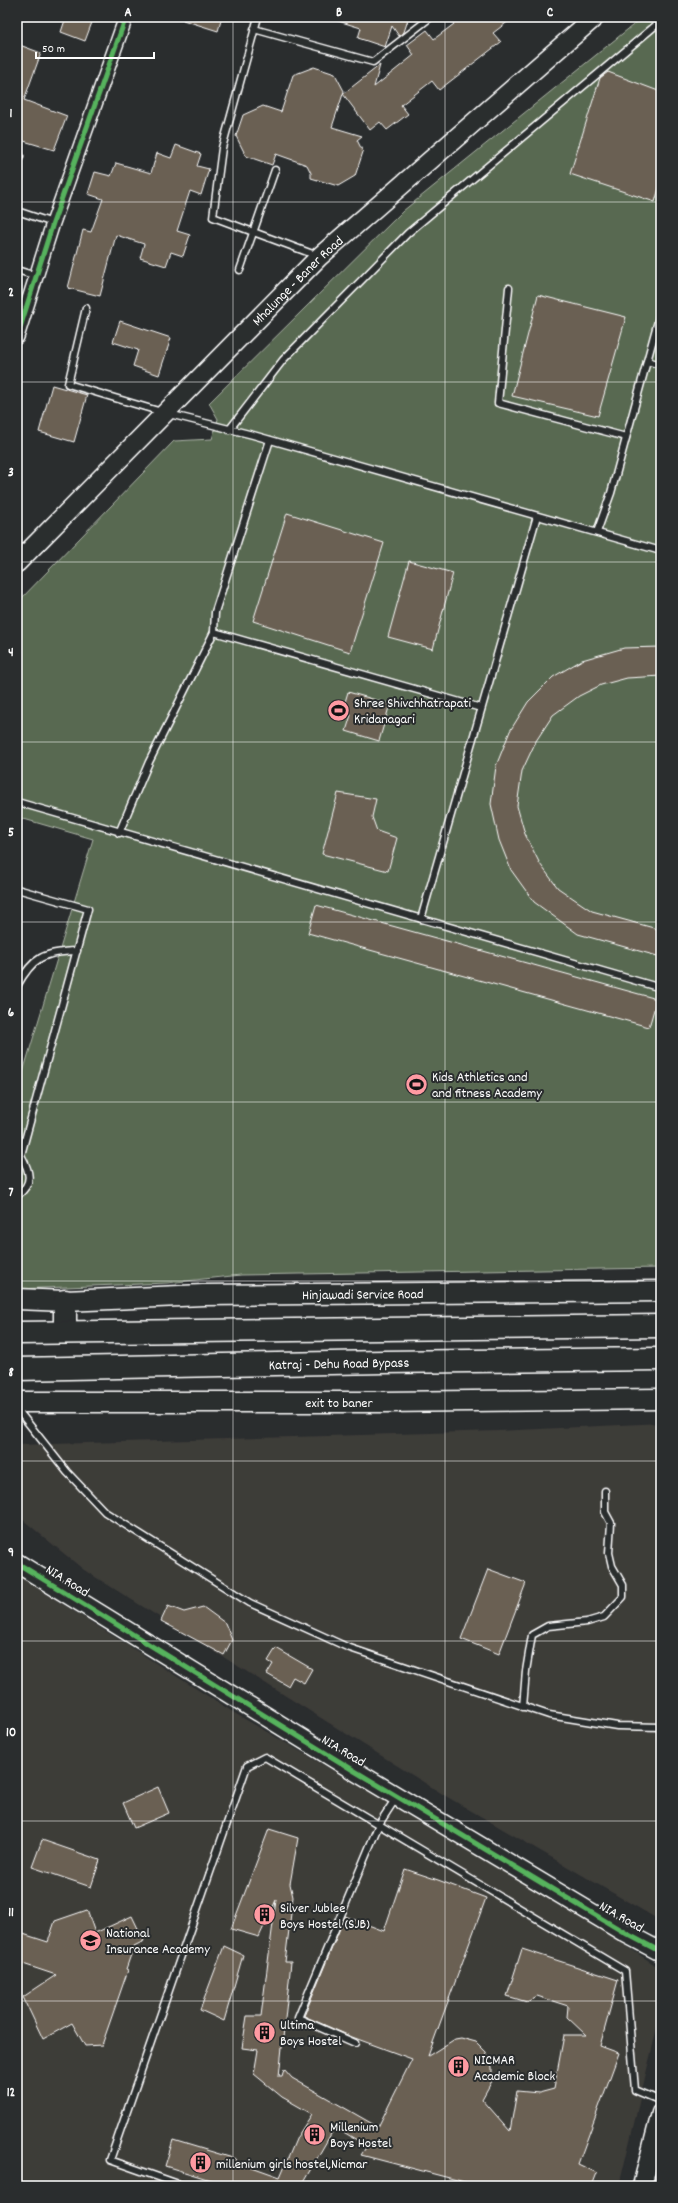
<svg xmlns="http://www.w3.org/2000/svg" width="678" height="2203" font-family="Dekko,sans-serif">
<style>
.built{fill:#3e3c39}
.garden{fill:#596951;stroke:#acb4a8}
.building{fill:#6b6052;stroke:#fff}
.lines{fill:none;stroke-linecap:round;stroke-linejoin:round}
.lane-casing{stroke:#fff;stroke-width:9}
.street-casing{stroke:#fff;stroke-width:16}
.secondary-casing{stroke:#fff;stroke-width:21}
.primary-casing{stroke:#fff;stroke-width:23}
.highway-casing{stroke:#fff;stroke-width:25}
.lane{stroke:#2a2d2e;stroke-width:6}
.street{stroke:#2a2d2e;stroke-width:13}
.secondary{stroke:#2a2d2e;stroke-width:18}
.primary{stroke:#2a2d2e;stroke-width:20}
.highway{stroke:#2a2d2e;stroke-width:22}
.cycleway-casing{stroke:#2a2d2e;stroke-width:8}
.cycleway{stroke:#56b35d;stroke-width:5}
.grid{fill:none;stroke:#fff;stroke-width:1;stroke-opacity:0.55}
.labels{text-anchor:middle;stroke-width:4;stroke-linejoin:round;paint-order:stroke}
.street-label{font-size:14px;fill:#fff;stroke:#2a2d2e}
.poi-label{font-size:14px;fill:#fff;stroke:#2a2d2e;text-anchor:start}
.neatline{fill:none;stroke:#fff;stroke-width:1.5}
.grid-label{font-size:13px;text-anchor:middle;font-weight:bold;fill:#fff}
</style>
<rect width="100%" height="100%" fill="#2a2d2e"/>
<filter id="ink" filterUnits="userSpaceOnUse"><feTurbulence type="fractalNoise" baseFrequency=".025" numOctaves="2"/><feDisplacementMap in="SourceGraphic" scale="8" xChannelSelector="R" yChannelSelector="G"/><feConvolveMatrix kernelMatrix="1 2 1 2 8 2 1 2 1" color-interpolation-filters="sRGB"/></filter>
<g filter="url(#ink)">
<!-- built -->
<g class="built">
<polygon points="661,1423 661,1921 449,1798 84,1570 17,1515 17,1445 498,1431"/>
<polygon points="17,1575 236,1714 370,1792 610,1935 661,1969 661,2011 619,2186 17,2186"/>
</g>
<!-- garden -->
<polygon class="garden" points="643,17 661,17 661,1268 241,1275 167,1283 17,1289 17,1092 93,839 17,817 17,603 174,441 212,439 218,419 209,403 403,211"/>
<!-- building -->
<g class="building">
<polygon points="66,17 94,17 85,41 61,32"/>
<polygon points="184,17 222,17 218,31 183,20"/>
<polygon points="335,17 409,17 404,32 399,36 392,26 385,47 358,38 361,28 335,20"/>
<polygon points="449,17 514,17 493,33 501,42 439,90 432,81 401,105 408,114 387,130 380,122 370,130 343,94 380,65 374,87 414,55 407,45 427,30 434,39 454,24"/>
<polygon points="17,44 41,53 24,100 67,116 54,150 17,139"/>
<polygon points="314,67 335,74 344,91 332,127 362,136 357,140 363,152 355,176 338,186 311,178 311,173 307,165 276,154 272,165 246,156 236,136 243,115 263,106 281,112 293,75"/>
<polygon points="608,72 661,92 661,181 655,202 570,174 600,78"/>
<polygon points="176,145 201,154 197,166 209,169 201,195 190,191 177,231 190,235 183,256 171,252 166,266 140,258 144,244 116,235 100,296 68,288 83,230 91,232 103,199 88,194 95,172 111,176 116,163 151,173 157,153 171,158"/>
<polygon points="538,295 626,317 598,416 512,396"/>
<polygon points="120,321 171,338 159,375 133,366 138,350 113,342"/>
<polygon points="52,385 87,395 74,442 39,432"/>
<polygon points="287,513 384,543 350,652 253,621"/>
<polygon points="409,561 453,573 433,649 388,637"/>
<polygon points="661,647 661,676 627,678 601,685 579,696 553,715 536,741 522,771 517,806 525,834 540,864 558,888 592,911 661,930 661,957 578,934 534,902 511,870 499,840 491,804 496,766 510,731 528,702 553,677 582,660 624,648"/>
<polygon points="348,692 390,704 379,741 346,731 351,715 342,712"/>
<polygon points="338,793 376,799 372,817 377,831 397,838 388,871 322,854"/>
<polygon points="316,905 657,999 649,1027 308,933"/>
<polygon points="488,1569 526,1583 499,1654 461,1639"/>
<polygon points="168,1606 184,1612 203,1607 225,1623 232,1640 224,1655 161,1621"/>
<polygon points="276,1648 312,1669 304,1683 293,1677 288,1686 267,1674 273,1664 268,1661"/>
<polygon points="158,1787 169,1813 134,1828 123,1803"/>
<polygon points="269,1829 298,1838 290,1884 293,1897 285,1962 291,1962 279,2076 282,2076 284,2069 292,2078 378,2127 412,2059 352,2037 304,2016 345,1916 384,1931 405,1869 438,1880 486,1898 428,2056 455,2039 461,2038 476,2042 486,2052 492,2067 492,2081 482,2099 510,2131 517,2091 539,2093 554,2089 564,2035 586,2035 567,2017 568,2006 537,1996 527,2002 507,1996 522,1949 618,1980 600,2046 619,2053 578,2164 597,2173 592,2186 480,2186 361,2155 367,2146 335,2127 301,2186 230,2186 165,2166 173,2140 236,2159 235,2161 280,2177 297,2137 312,2114 282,2097 254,2074 258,2050 242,2048 247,2016 261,2016 276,1900 259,1937 231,1929"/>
<polygon points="42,1840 100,1860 91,1887 32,1867"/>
<polygon points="87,1910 95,1933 132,1916 144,1941 134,1946 126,1969 128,1970 102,2045 85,2046 72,2023 43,2039 23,1997 56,1975 17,1962 17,1932 48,1942 55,1921"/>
<polygon points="224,1946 243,1955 224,2021 200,2010"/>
</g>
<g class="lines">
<defs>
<g id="lane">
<polyline points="258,17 222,148 213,217 318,256"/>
<polyline points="254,29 373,62 431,17"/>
<polyline points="17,165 20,156"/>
<polyline points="17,211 53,223"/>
<polyline points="17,270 36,276"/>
<polyline points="240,270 275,170"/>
<polyline points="509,288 498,403 626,437"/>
<polyline points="86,308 68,384 165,413 253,435 661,551"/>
<polyline points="647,361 661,365"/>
<polyline points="229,430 283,360 408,233 661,21"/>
<polyline points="597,532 611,493 661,310"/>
<polyline points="214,632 481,708"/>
<polyline points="17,802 661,988"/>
<polyline points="119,833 149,762 214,632 215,612 270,440"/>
<path d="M17,889L88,909L21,1155C30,1172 34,1183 17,1196"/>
<polyline points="421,919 537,516"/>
<path d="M17,986C33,957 44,952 77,951"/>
<polyline points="17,1409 67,1472 105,1512 250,1603 347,1647 549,1715 617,1726 661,1727"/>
<polyline points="523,1707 526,1671 532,1635 548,1626 587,1622 604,1617 623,1597 623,1585 612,1566 609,1553 611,1523 605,1512 605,1491"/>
<polyline points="355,2043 298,2018 379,1824 396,1798"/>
<polyline points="184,2186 110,2160 247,1766 265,1757 625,1971 635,2090 661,2101"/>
</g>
<polyline id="street" points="17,337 53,223 126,17"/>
<g id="secondary">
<path id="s1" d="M17,563L319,257L595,17"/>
<polyline points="17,1563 353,1770 627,1934 661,1952"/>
<polyline points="642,2186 661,2113"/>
</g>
<g id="primary">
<path id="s2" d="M17,1299L65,1301L203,1295L661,1291"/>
<path id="s3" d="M17,1402H384L661,1399"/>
</g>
<g id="highway">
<polyline points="65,1301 65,1332"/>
<polyline points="17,1333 661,1326"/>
<path id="s4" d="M17,1369L384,1362L661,1359"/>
</g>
</defs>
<!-- lane casing -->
<use href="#lane" class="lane-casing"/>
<!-- street casing -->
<use href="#street" class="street-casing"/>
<!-- secondary casing -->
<use href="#secondary" class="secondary-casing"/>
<!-- primary casing -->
<use href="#primary" class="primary-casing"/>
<!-- highway casing -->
<use href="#highway" class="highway-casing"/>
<!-- lane -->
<use href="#lane" class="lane"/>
<!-- street -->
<use href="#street" class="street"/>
<!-- secondary -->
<use href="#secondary" class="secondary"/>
<!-- primary -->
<use href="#primary" class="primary"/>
<!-- highway -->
<use href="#highway" class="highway"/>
<defs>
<g id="cycleway">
<polyline points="17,337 53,223 126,17"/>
<polyline points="17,1563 353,1770 627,1934 661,1952"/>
</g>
</defs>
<!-- cycleway casing -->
<use href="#cycleway" class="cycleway-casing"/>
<!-- cycleway -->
<use href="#cycleway" class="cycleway"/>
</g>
</g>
<!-- grid -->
<path class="grid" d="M233,17V2186M445,17V2186M17,202H661M17,382H661M17,562H661M17,742H661M17,922H661M17,1102H661M17,1281H661M17,1461H661M17,1641H661M17,1821H661M17,2001H661"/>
<!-- icons -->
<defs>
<symbol id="stadium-disc" viewBox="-11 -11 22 22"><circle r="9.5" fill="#ff9aa2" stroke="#2a2d2e"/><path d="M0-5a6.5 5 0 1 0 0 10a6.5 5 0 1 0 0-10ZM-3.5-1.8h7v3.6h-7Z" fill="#111"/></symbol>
<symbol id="building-disc" viewBox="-11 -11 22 22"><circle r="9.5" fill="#ff9aa2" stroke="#2a2d2e"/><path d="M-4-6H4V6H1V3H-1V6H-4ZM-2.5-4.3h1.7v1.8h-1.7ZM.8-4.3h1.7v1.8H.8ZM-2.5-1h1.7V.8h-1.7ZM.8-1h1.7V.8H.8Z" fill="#111"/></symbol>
<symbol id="university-disc" viewBox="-11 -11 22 22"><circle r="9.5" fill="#ff9aa2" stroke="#2a2d2e"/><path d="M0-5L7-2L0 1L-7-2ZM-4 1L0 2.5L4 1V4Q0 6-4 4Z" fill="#111"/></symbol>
</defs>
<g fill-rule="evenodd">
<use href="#stadium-disc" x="326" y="698" width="25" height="25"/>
<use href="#stadium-disc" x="404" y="1072" width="25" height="25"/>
<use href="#building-disc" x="252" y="1902" width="25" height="25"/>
<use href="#university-disc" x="78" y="1928" width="25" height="25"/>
<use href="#building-disc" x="252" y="2020" width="25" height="25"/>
<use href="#building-disc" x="446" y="2054" width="25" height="25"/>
<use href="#building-disc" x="302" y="2122" width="25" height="25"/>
<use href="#building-disc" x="188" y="2150" width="25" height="25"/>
</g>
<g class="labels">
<!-- street labels -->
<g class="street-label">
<text dy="5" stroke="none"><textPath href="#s1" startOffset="398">Mhalunge - Baner Road</textPath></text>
<text dy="5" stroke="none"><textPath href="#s2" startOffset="346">Hinjawadi Service Road</textPath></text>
<text dy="5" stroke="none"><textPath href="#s4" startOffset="322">Katraj - Dehu Road Bypass</textPath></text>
<text dy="5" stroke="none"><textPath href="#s3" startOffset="322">exit to baner</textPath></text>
<text transform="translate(68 1580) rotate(32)" y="5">NIA Road</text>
<text transform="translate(344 1750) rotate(31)" y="5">NIA Road</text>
<text transform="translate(622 1916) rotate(30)" y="5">NIA Road</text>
</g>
<!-- poi labels -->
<g class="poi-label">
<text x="354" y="707">Shree Shivchhatrapati<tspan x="354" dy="16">Kridanagari</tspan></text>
<text x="432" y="1081">Kids Athletics and<tspan x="432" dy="16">and fitness Academy</tspan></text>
<text x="280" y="1912">Silver Jublee<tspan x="280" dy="16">Boys Hostel (SJB)</tspan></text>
<text x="106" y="1937">National<tspan x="106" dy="16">Insurance Academy</tspan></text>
<text x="280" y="2029">Ultima<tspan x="280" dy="16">Boys Hostel</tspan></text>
<text x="474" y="2064">NICMAR<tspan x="474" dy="16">Academic Block</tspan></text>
<text x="330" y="2131">Millenium<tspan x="330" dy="16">Boys Hostel</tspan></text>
<text x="216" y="2168">millenium girls hostel,Nicmar</text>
</g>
</g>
<!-- margin -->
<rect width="678" height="2203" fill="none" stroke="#2a2d2e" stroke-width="44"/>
<!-- scale -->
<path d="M36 52v6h118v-6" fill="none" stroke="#ffffff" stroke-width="2"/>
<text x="42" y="52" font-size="12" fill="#ffffff" stroke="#2a2d2e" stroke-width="3" paint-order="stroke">50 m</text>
<rect x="22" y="22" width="634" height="2159" class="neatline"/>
<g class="grid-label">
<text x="128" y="16">A</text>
<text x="339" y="16">B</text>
<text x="550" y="16">C</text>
<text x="11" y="117">1</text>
<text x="11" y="296">2</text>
<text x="11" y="476">3</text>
<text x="11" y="656">4</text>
<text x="11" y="836">5</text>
<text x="11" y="1016">6</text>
<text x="11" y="1196">7</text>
<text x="11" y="1376">8</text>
<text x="11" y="1556">9</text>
<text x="11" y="1736">10</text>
<text x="11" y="1916">11</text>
<text x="11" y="2096">12</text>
</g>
</svg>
